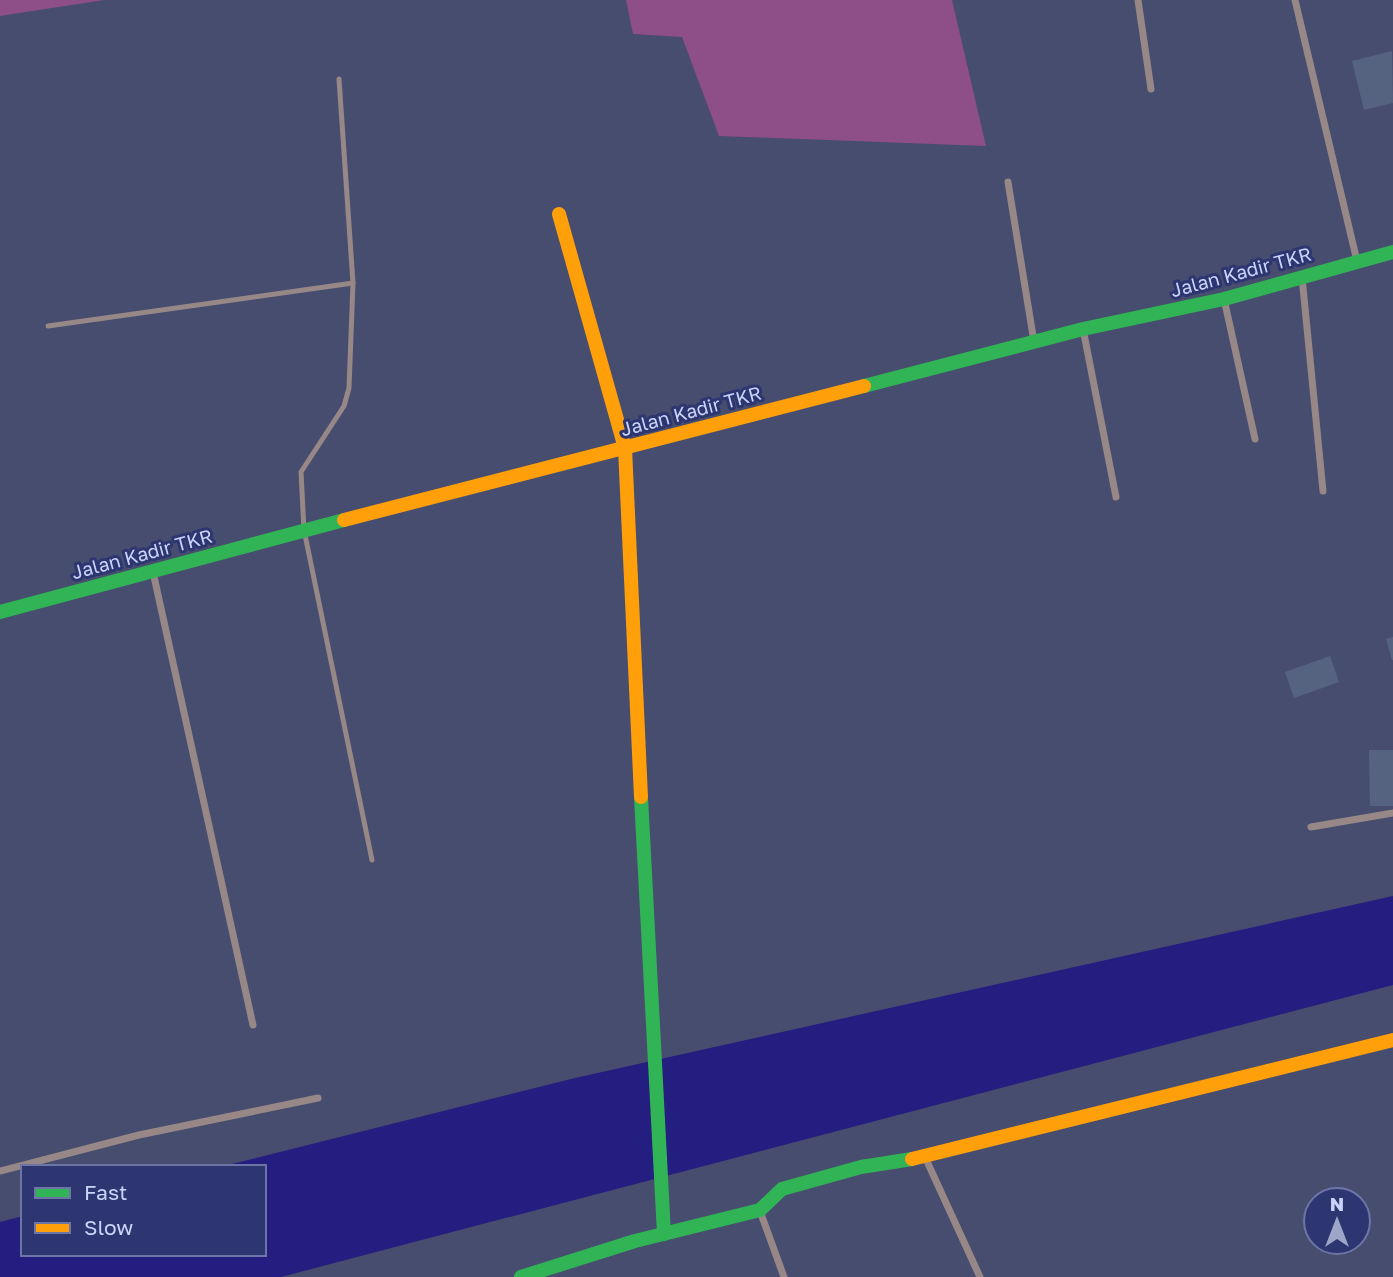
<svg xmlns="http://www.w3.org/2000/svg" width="1393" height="1277" font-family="'Golos Text',sans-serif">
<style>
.green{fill:#8e4e87}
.water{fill:#241e80}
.building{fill:#556380}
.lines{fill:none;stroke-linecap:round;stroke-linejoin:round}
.lane{stroke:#978787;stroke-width:5}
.street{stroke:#978787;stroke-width:7}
.fast{stroke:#30b455;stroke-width:14}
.slow{stroke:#ff9f0a;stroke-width:14}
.labels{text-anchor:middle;stroke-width:6;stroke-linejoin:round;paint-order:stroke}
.street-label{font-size:19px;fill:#cbd4f8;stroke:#2e3671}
</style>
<rect width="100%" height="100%" fill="#474d6e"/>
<!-- green -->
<g class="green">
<polygon points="0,0 104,0 0,16"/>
<polygon points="626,0 952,0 986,146 719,136 682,37 633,34"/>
</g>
<!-- water -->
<polygon class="water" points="1393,896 1393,985 281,1277 0,1277 0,1222 23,1216 23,1254 264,1254 264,1167 220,1167 575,1078"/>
<!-- building -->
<g class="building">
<polygon points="1392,51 1393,103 1364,110 1352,61"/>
<polygon points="1393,637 1393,660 1392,660 1386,639"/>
<polygon points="1330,656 1339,682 1294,698 1285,672"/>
<polygon points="1369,750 1393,750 1393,806 1370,806"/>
</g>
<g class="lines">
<!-- lane -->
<g class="lane">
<polyline points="339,79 353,283 349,388 344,406 301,472 304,530 372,860"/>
<polyline points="48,326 353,283"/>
</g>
<!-- street -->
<g class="street">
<polyline points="1138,0 1151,89"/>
<polyline points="1295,0 1357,261"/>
<polyline points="1008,182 1034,342"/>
<polyline points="1302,277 1323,491"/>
<polyline points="1224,299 1255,439"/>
<polyline points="1083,329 1116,497"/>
<polyline points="153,572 253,1025"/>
<polyline points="1311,827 1393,813"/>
<polyline points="925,1157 980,1277"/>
<polyline points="0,1171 139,1135 318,1098"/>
<polyline points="760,1211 784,1277"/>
</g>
<!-- fast -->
<g class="fast">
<polyline points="864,386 1083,329 1224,299 1393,252"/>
<polyline points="0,612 344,520"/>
<polyline points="641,797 664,1234"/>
<polyline points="521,1277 635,1241 760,1210 782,1189 861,1167 912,1159"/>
</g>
<!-- slow -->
<g class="slow">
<polyline points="559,214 625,448 641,797"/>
<polyline points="344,520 864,386"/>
<polyline points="912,1159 1393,1040"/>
</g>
</g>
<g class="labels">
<!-- street labels -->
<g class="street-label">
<text transform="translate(1241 272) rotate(-15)" y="7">Jalan Kadir TKR</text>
<text transform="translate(691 411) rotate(-15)" y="7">Jalan Kadir TKR</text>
<text transform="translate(142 554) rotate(-15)" y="7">Jalan Kadir TKR</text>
</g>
</g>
<!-- legend -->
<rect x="21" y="1165" width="245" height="91" fill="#2e3671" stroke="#6d75a7" stroke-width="2"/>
<rect x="35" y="1188" width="35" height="10" fill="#30b455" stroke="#6d75a7" stroke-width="2"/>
<text x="84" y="1200" font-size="21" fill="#cbd4f8">Fast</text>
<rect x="35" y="1223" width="35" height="10" fill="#ff9f0a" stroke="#6d75a7" stroke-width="2"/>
<text x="84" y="1235" font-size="21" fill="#cbd4f8">Slow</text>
<!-- north arrow -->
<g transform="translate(1337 1221)"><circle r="33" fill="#2e3671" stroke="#6d75a7" stroke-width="2"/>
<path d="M0-5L12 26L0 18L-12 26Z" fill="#9da5c8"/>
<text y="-10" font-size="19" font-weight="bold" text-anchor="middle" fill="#cbd4f8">N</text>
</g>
</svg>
